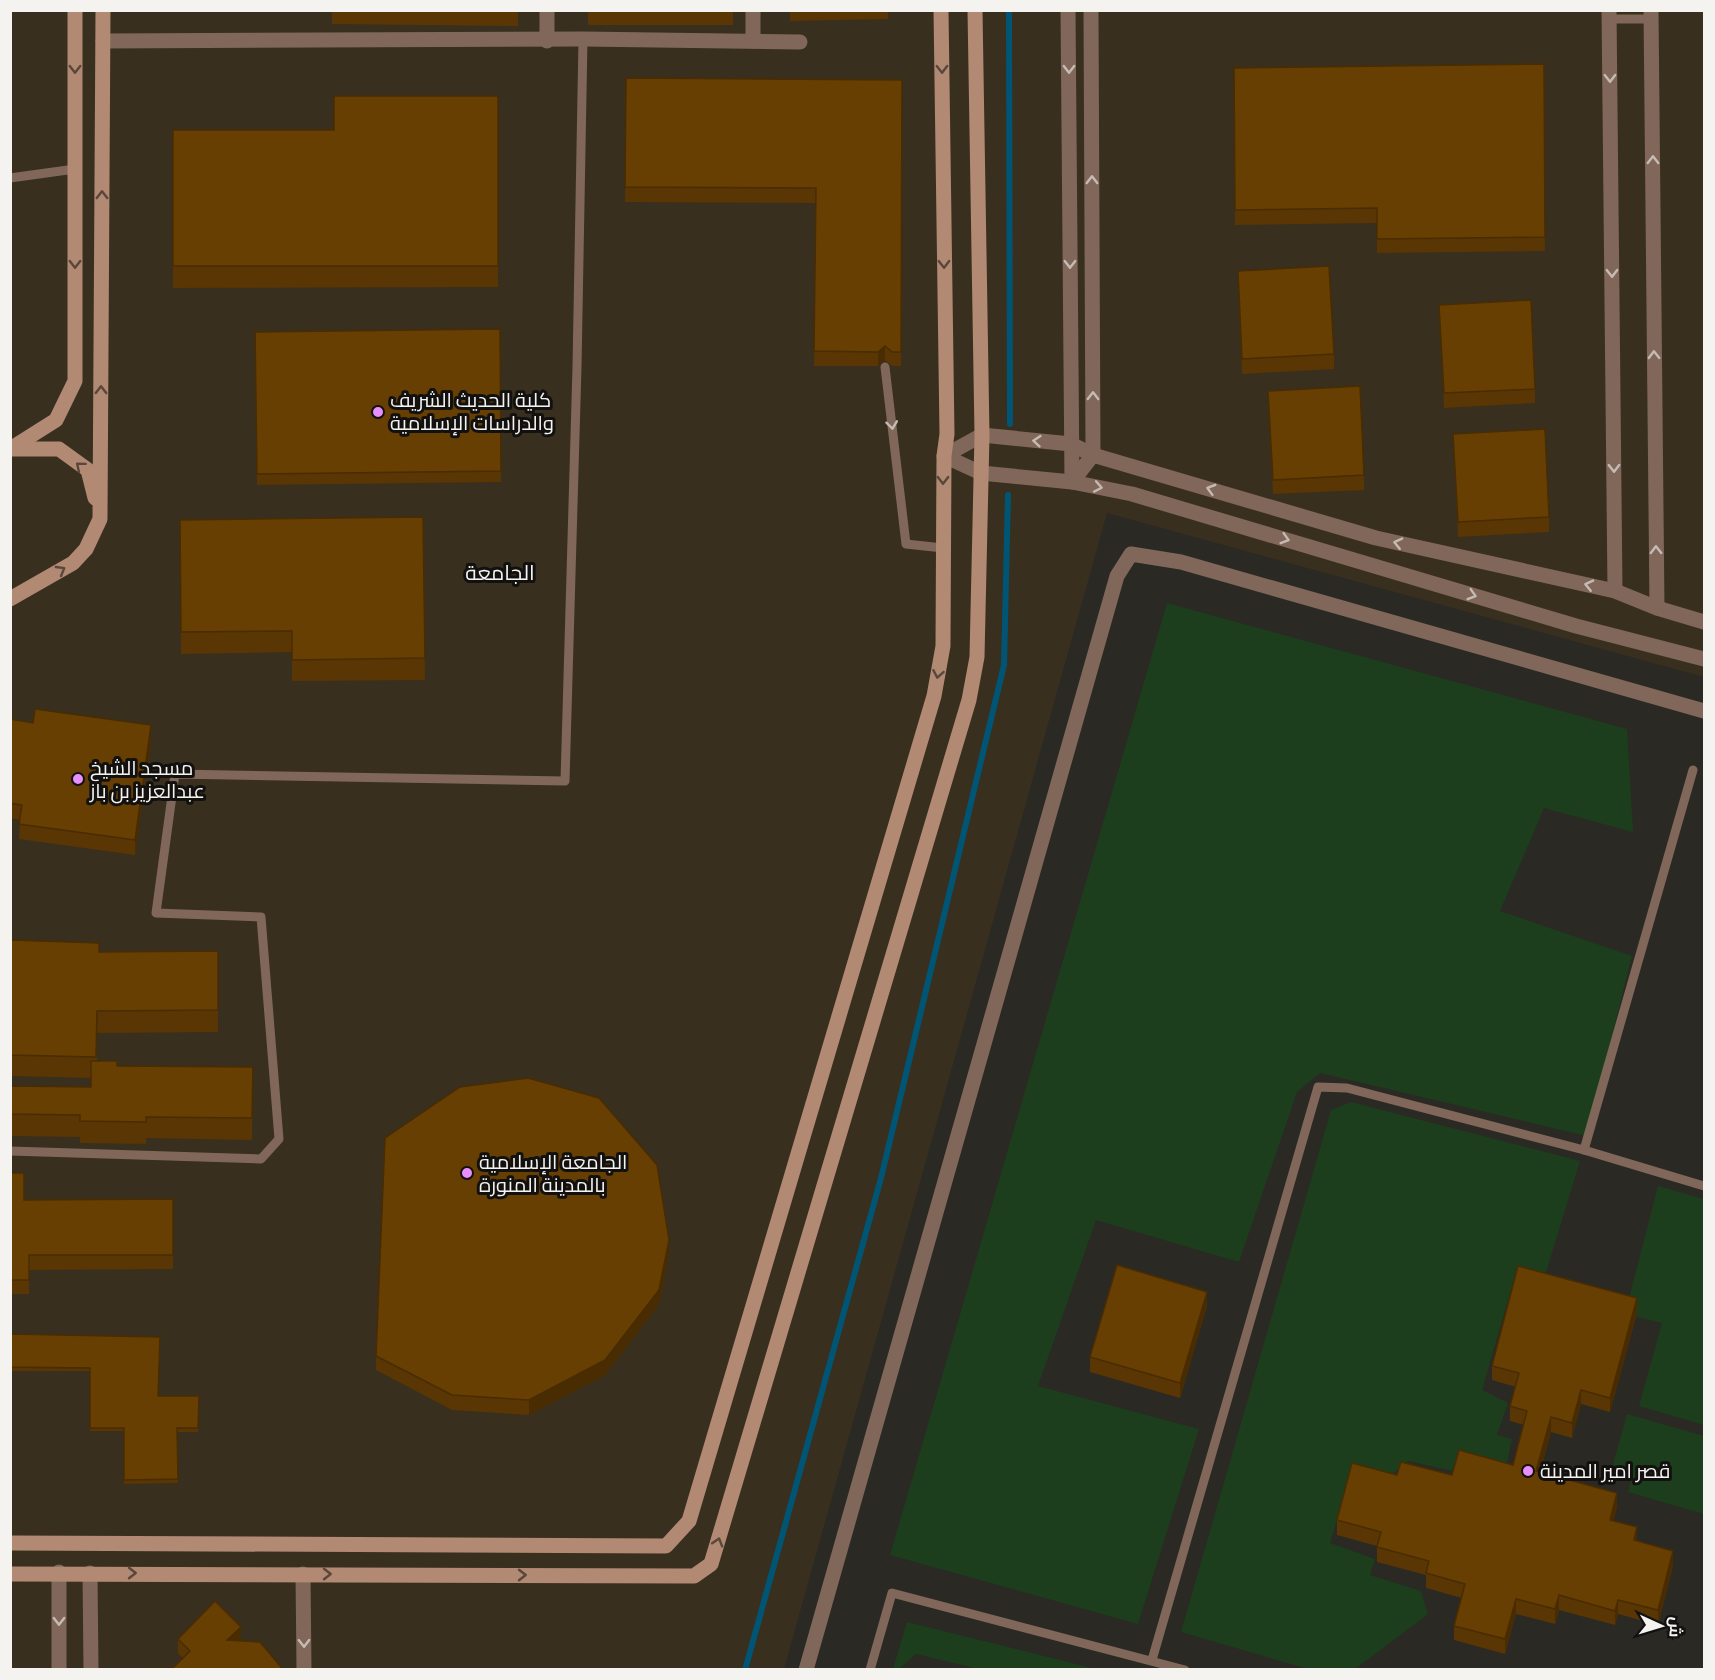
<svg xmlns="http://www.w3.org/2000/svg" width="1715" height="1680" font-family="Manrope,Cairo,sans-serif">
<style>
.education{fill:#382f1f}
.green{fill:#1c3e1c}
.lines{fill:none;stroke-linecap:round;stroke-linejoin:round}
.stream{stroke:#005575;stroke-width:6}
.lane{stroke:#806759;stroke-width:9}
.street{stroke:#806759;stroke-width:15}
.secondary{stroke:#b28973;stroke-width:15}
.wall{fill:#593603}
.shaded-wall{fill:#492c02}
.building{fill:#683f03;stroke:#492c02;stroke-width:1.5}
.oneway{stroke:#5a473c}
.oneway2{stroke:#c6bbb4}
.poi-dot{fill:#e98efe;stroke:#12110f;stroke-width:2}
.labels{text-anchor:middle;stroke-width:6;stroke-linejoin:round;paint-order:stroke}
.poi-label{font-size:20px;fill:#f4f3f0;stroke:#12110f;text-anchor:start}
.neighbourhood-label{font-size:21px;fill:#f4f3f0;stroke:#12110f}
</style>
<rect width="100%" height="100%" fill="#2b2924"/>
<!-- education -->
<polygon class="education" points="11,11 1704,11 1704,677 1107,513 784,1669 11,1670"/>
<!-- green -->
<g class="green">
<polygon points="1167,603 1627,729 1633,832 1544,808 1500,911 1632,956 1587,1136 1320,1073 1297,1092 1239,1262 1096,1220 1038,1386 1199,1429 1138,1624 890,1555"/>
<polygon points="1351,1102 1580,1161 1544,1279 1516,1273 1482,1390 1508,1403 1497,1435 1512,1439 1506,1467 1457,1460 1452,1471 1408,1461 1389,1477 1353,1467 1330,1543 1375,1559 1370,1575 1421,1591 1428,1614 1355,1669 1308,1669 1181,1632 1331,1110"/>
<polygon points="1658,1186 1704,1199 1704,1425 1639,1406 1662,1323 1625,1314"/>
<polygon points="1627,1414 1704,1436 1704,1514 1628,1492 1633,1474 1612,1468"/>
<polygon points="907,1622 1096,1669 978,1669 916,1654 899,1669 893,1669"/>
</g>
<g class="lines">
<!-- stream -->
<g class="stream">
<polyline points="1009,10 1010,424"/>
<polyline points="745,1670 881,1178 1004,665 1008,495"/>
</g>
<!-- lane -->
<g class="lane">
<polyline points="1609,19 1651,19"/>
<polyline points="10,178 75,169"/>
<polyline points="885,367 906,544 943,548"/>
<polyline points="1584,1150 1693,770"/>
<polyline points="10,1151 261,1159 279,1139 261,917 156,913 175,774 565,781 577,367 583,39"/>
<polyline points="1152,1660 1318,1087 1347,1088 1584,1150 1704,1186"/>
<polyline points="870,1670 892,1593 1185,1670"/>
</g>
<!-- street -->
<g class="street">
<polyline points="1068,10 1072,482 1093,455 1091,10"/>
<polyline points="1609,10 1615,591"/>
<polyline points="1651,10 1657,608"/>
<polyline points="103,41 583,39 800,42"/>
<polyline points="547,41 547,10"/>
<polyline points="753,41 753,10"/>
<polyline points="1704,622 1657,608 1615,591 1376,538 1093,455 1071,444 982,435 944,456 981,473 1072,482 1132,494 1576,626 1704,659"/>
<polyline points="59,1572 59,1670"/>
<polyline points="90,1573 91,1670"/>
<polyline points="303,1574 304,1670"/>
<polyline points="806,1670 1117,576 1131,554 1181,562 1704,711"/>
</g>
<!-- secondary -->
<g class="secondary">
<polyline points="10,449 56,420 75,381 75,10"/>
<polyline points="11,449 59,449 88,470 95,498"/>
<polyline points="10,599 73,563 86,549 100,519 103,10"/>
<polyline points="10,1543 666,1546 689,1521 934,696 943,646 944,456 947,434 941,10"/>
<polyline points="10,1574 694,1576 711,1564 969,700 977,657 982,435 975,10"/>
</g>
</g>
<!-- wall -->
<g class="wall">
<polygon points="332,10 518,10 518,26 332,24"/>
<rect x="588" y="10" width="145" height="15"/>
<polygon points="790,10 888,10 888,19 790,21"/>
<polygon points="1544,64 1545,251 1377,253 1377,223 1235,225 1234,68"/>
<polygon points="626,78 902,80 901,366 892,366 885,360 878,366 814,366 816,203 625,202"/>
<polygon points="498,96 498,287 173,288 173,130 334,130"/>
<polygon points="1238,271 1334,354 1334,369 1242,374"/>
<polygon points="1439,305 1535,389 1535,403 1444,408"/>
<polygon points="500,329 501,482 257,485 255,332"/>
<polygon points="1268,391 1364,475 1364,490 1273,494"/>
<polygon points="1453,434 1549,517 1549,532 1458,537"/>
<polygon points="423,517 425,680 292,681 292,652 181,654 180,520"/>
<polygon points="10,719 151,740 135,855 19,839 20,820 10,818"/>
<polygon points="10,940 99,952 218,951 218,1032 97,1033 97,1061 117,1066 253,1067 252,1140 146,1138 146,1144 80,1143 80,1137 10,1136 10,1086 91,1087 91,1078 10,1076"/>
<polygon points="10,1173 24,1200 173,1199 173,1269 29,1270 29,1294 10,1294"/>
<polygon points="669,1254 659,1304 605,1375 529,1415 452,1410 376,1370 376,1356"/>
<polygon points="1207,1306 1180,1398 1090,1372 1090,1357"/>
<polygon points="1637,1313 1610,1412 1581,1404 1572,1438 1551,1432 1540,1472 1617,1508 1613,1521 1637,1541 1673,1566 1658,1625 1618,1614 1615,1625 1559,1610 1555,1624 1516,1614 1505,1654 1454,1640 1454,1626 1462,1598 1426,1588 1426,1575 1377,1562 1377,1546 1337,1535 1337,1520 1397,1475 1452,1475 1513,1465 1524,1425 1510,1421 1510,1406 1516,1387 1492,1380 1492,1366"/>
<polygon points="10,1334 158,1396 199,1396 198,1432 177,1432 178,1483 124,1484 124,1431 90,1431 90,1371 10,1371"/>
<polygon points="241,1627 183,1658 178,1653 178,1639"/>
</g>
<!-- shaded-wall -->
<g class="shaded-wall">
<polygon points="885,346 885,360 878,366 878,352"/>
<polygon points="151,725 151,740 135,855 135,840"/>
<polygon points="669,1240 669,1254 659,1304 605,1375 529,1415 529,1400"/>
<polygon points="1207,1292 1207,1306 1180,1398 1180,1383"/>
<polygon points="1637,1298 1637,1313 1610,1412 1610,1398"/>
<polygon points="1581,1390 1581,1404 1572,1438 1572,1423"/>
<polygon points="1551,1417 1551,1432 1536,1486 1536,1471"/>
<polygon points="1617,1493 1617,1508 1610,1535 1610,1520"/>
<polygon points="1637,1527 1637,1542 1634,1540"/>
<polygon points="1673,1551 1673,1566 1658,1625 1658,1610"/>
<polygon points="1559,1595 1559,1610 1555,1624 1555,1609"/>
<polygon points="1516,1599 1516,1614 1505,1654 1505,1639"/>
<polygon points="1618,1600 1618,1614 1615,1625 1615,1611"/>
<polygon points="241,1627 241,1641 227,1640"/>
</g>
<!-- building -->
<g class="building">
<polygon points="1544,64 1545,237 1377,239 1377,208 1235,210 1234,68"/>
<polygon points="626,78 902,80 901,352 892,352 885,346 878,352 814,351 816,188 625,187"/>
<polygon points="334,96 498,96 498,266 173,266 173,130 334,130"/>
<polygon points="1329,266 1334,354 1242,359 1238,271"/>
<polygon points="1531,300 1535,389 1444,393 1439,305"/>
<polygon points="500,329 501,471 257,474 255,332"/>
<polygon points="1360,386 1364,475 1273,480 1268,391"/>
<polygon points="1545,429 1549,517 1458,522 1453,434"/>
<polygon points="423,517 425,658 292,660 292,631 181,632 180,520"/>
<polygon points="35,709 151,725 135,840 19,824 22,805 10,803 10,719 33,723"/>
<polygon points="10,940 99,943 99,952 218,951 218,1010 97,1011 96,1057 10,1055"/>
<polygon points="91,1061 117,1061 117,1066 253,1067 252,1118 146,1117 146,1122 80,1121 80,1115 10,1114 10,1086 91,1087"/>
<polygon points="528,1078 599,1098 657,1165 669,1240 659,1290 605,1360 529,1400 452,1395 376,1356 385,1138 460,1087"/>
<polygon points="10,1173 24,1173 24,1200 173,1199 173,1255 29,1255 29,1280 10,1280"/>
<polygon points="1117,1265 1207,1292 1180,1383 1090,1357"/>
<polygon points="1518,1266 1637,1298 1610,1398 1581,1390 1572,1423 1551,1417 1536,1471 1617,1493 1610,1520 1637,1527 1634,1540 1673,1551 1658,1610 1618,1600 1615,1611 1559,1595 1555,1609 1516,1599 1505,1639 1454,1626 1465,1584 1426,1573 1429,1561 1377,1547 1381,1532 1337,1520 1352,1463 1397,1475 1401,1462 1452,1475 1459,1450 1513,1465 1527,1411 1510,1406 1519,1373 1492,1366"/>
<polygon points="10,1334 160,1337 158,1396 199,1396 198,1428 177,1428 178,1479 124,1480 124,1428 90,1428 90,1368 10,1367"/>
<polygon points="215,1601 241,1627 227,1640 260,1642 281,1667 281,1670 156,1670 156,1668 173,1668 190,1651 178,1639"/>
</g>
<!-- one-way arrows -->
<defs><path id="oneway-chevron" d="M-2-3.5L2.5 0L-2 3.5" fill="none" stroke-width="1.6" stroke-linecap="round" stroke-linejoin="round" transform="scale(1.5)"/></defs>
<g class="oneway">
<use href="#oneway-chevron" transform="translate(75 69) rotate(90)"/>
<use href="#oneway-chevron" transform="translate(942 69) rotate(89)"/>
<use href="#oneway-chevron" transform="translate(102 195) rotate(-90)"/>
<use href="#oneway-chevron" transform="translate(75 264) rotate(90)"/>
<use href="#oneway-chevron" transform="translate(944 264) rotate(89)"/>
<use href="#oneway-chevron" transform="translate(101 390) rotate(-90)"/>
<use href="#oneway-chevron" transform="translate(80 466) rotate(-140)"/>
<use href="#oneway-chevron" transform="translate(943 480) rotate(90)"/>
<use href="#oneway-chevron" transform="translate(61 570) rotate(-30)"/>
<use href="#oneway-chevron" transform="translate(938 674) rotate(100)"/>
<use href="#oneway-chevron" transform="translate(718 1542) rotate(-73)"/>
<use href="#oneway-chevron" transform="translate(132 1573)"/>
<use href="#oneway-chevron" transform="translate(327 1574)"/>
<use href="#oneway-chevron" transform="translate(522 1575)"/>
</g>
<g class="oneway2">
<use href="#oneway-chevron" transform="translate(1069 69) rotate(90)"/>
<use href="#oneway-chevron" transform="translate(1610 78) rotate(89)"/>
<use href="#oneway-chevron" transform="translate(1653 160) rotate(-90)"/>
<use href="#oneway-chevron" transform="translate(1092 180) rotate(-90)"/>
<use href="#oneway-chevron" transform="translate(1070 264) rotate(90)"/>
<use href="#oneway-chevron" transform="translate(1612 273) rotate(89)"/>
<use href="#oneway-chevron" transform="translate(1654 355) rotate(-91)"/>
<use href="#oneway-chevron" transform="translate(1093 396) rotate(-90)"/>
<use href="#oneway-chevron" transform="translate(892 425) rotate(83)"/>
<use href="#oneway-chevron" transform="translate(1037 441) rotate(-175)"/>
<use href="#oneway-chevron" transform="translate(1614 468) rotate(89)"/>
<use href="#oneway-chevron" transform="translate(1098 487) rotate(11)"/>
<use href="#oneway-chevron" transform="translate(1211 489) rotate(-164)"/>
<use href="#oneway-chevron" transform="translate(1285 539) rotate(17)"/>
<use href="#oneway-chevron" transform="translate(1398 543) rotate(-167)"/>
<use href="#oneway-chevron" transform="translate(1656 550) rotate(-91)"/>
<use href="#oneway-chevron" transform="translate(1589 585) rotate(-167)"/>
<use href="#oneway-chevron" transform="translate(1472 595) rotate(17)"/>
<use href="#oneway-chevron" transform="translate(59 1621) rotate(90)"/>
<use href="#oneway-chevron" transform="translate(304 1643) rotate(89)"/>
</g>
<!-- markers -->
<g class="poi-dot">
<circle cx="378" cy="412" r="6"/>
<circle cx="78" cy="779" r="6"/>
<circle cx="467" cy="1173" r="6"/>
<circle cx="1528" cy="1471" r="6"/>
</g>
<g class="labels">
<!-- poi labels -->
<g class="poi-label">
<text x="390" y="407">كلية الحديث الشريف<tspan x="390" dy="23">والدراسات الإسلامية</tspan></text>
<text x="90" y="775">مسجد الشيخ<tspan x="90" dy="23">عبدالعزيز بن باز</tspan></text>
<text x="479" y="1169">الجامعة الإسلامية<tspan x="479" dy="23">بالمدينة المنورة</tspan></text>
<text x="1540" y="1478">قصر امير المدينة</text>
</g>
<!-- neighbourhood labels -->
<g class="neighbourhood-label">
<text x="500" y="580">الجامعة</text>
</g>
</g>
<!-- border -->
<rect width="1715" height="1680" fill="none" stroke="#f4f3f0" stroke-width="24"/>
<!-- north arrow -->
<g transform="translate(1661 1626) rotate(94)" stroke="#12110f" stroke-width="4.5" paint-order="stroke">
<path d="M0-4.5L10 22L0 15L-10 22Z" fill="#f4f3f0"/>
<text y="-9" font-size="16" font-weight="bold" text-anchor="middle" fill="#f4f3f0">ش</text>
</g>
</svg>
